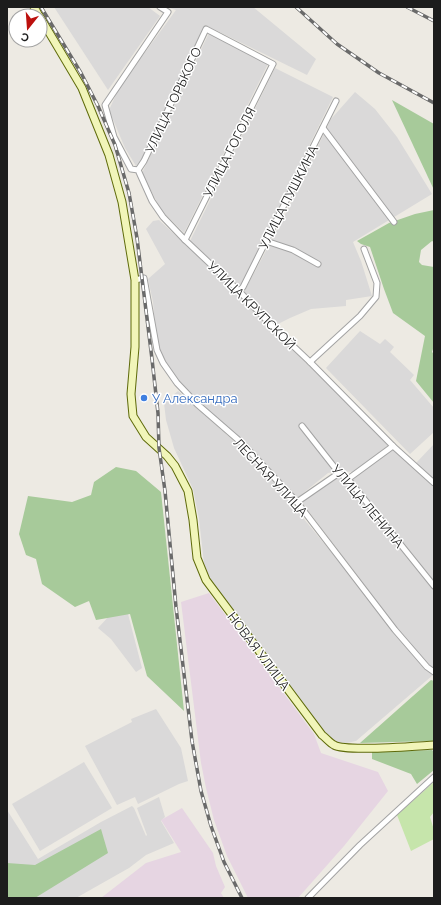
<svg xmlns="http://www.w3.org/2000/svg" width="441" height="905" font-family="Raleway,sans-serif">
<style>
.residential{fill:#dad9d9}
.industrial{fill:#e6d5e2}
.grass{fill:#c6e5ab}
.forest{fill:#a7ca9a}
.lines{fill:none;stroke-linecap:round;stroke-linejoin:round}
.street-casing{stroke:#a3a3a3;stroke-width:7}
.secondary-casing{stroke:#5f6b0b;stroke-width:9}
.street{stroke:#fff;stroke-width:5}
.secondary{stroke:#f1f5b9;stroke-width:7}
.rail-casing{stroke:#6a6a6a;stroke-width:3.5}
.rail{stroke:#fff;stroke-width:2;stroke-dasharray:6;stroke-linecap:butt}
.shop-dot{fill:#3f7fe0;stroke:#fff;stroke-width:1.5}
.labels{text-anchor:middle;stroke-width:3;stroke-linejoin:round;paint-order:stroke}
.street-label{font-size:13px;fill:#1c1c1c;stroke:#fff}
.shop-label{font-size:13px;fill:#366cbe;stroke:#fff;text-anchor:start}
</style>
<rect width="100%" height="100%" fill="#edeae3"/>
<!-- residential -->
<g class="residential">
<polygon points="54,7 148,7 160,16 108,90"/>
<polygon points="166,7 253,7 316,59 307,75 205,25 146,152 140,162 136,166 125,148 109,110 119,88 176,10"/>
<polygon points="209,33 268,64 184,233 161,210 142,173"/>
<polygon points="275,68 333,97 241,285 238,285 190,241"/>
<polygon points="355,92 375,109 397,137 432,194 353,242 361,261 372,296 346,300 346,306 311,309 290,318 276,325 244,292 284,217 331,119"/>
<polygon points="159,220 185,244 189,246 275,333 329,385 389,445 353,472 340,471 328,473 296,499 190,395 170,371 161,354 156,337 153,302 148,279 165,264 146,229 153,221"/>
<polygon points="360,331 380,344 385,339 394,347 390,352 414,375 410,380 434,408 434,432 410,454 326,368"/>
<polygon points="178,391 257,462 355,581 385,622 433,675 356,741 342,744 335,741 323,731 210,579 204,564 199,519 193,489 174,448 166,420 164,403"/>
<polygon points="434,444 434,482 416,463"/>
<polygon points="391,449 396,450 434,486 434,583 351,480"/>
<polygon points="339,474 349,484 434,590 434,670 410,645 301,501"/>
<polygon points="127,610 142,668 136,672 111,639 98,628 112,613"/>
<polygon points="156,709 181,748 188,781 179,784 138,804 135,797 117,805 85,746 132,722 131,719"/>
<polygon points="84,762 112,808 40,851 12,804"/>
<polygon points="159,797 165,817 161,821 174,843 146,855 129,868 76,898 7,898 7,810 38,859 101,822 132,806 134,808 146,836 147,835 137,808"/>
</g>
<!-- industrial -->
<g class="industrial">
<polygon points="209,593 314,734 321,753 378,772 388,791 344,846 298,898 248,898 227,856 214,820 206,788 201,763 181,602"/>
<polygon points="182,808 213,853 216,866 225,887 221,893 224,898 101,898 146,863 181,852 161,820"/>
</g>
<!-- grass -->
<polygon class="grass" points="434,782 434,812 430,817 434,830 434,839 411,851 397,815"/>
<!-- forest -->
<g class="forest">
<polygon points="392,100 434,124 434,190"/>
<polygon points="434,210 434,242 432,241 421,250 419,262 422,265 434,267 434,346 432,352 434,354 434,403 416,381 425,336 393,313 384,289 370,247 361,244 357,241 389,223 415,214"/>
<polygon points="116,467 136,471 161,492 184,711 147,676 130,614 96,620 89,601 75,607 42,584 36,559 26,555 19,534 28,496 72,502 91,495 94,482"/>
<polygon points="431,680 434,681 434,741 360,743"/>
<polygon points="432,750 434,752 434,770 417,784 411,774 372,759 372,752"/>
<polygon points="101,829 108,853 35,898 7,898 7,863 35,865"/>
</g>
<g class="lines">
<defs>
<g id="street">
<polyline points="160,7 168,12 105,105 114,137 131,169 138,170 152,201 163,217 185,240 239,291 272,326 310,362 393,446 434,483"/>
<polyline points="323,128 394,222"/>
<polyline points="138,170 144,161 206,29 273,64 185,240"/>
<polyline points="266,241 293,250 318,264"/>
<polyline points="135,280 144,278 157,350 163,363 177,383 197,404 243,444 297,502 395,630 427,667 434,672"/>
<polyline points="239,291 243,287 336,101"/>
<polyline points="310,362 360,316 376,297 377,283 364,249"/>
<polyline points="302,426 339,473 348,479 434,586"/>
<polyline points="348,479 393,446"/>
<polyline points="297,502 339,473"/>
<polyline points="308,898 360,845 434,777"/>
</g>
<g id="secondary">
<polyline points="34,7 39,16"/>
<path d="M40,17L82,88L109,155L122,202L135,280V347L131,394L133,416L146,437L167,456L175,466L188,491L193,520L197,558L206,580L322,735C326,738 330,743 334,745C346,752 416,746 434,745"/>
</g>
</defs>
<!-- street casing -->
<use href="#street" class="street-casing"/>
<!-- secondary casing -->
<use href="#secondary" class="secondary-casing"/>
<!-- street -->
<use href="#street" class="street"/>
<!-- secondary -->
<use href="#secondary" class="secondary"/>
<defs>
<g id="rail">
<polyline points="41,7 81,73 98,106 115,145 129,193 137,238 152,359 158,413 159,448 165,491 176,607 192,741 201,791 211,826 224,862 242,898"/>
<polyline points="296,7 337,44 379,73 434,103"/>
<polyline points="407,7 434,21"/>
</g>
</defs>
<!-- rail casing -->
<use href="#rail" class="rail-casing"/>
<!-- rail -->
<use href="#rail" class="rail"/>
</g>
<!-- markers -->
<circle class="shop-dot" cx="144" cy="398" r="4"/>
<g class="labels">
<!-- street labels -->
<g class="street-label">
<text transform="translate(173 100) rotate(-65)" y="5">УЛИЦА ГОРЬКОГО</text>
<text transform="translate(229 152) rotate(-63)" y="5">УЛИЦА ГОГОЛЯ</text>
<text transform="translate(288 197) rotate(-63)" y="5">УЛИЦА ПУШКИНА</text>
<text transform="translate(252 305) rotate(45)" y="5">УЛИЦА КРУПСКОЙ</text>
<text transform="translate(271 477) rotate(47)" y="5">ЛЕСНАЯ УЛИЦА</text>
<text transform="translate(368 506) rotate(50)" y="5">УЛИЦА ЛЕНИНА</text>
<text transform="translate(259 651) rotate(53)" y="5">НОВАЯ УЛИЦА</text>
</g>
<!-- shop labels -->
<g class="shop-label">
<text x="152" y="403">У Александра</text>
</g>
</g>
<!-- border -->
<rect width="441" height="905" fill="none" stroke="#1c1c1c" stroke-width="16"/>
<!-- north arrow -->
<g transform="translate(28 28) rotate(197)"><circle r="19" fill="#ffffff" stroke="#a4a4a4"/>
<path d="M0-3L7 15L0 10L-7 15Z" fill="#bc100d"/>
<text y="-6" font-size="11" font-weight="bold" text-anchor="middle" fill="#1c1c1c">С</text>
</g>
</svg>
